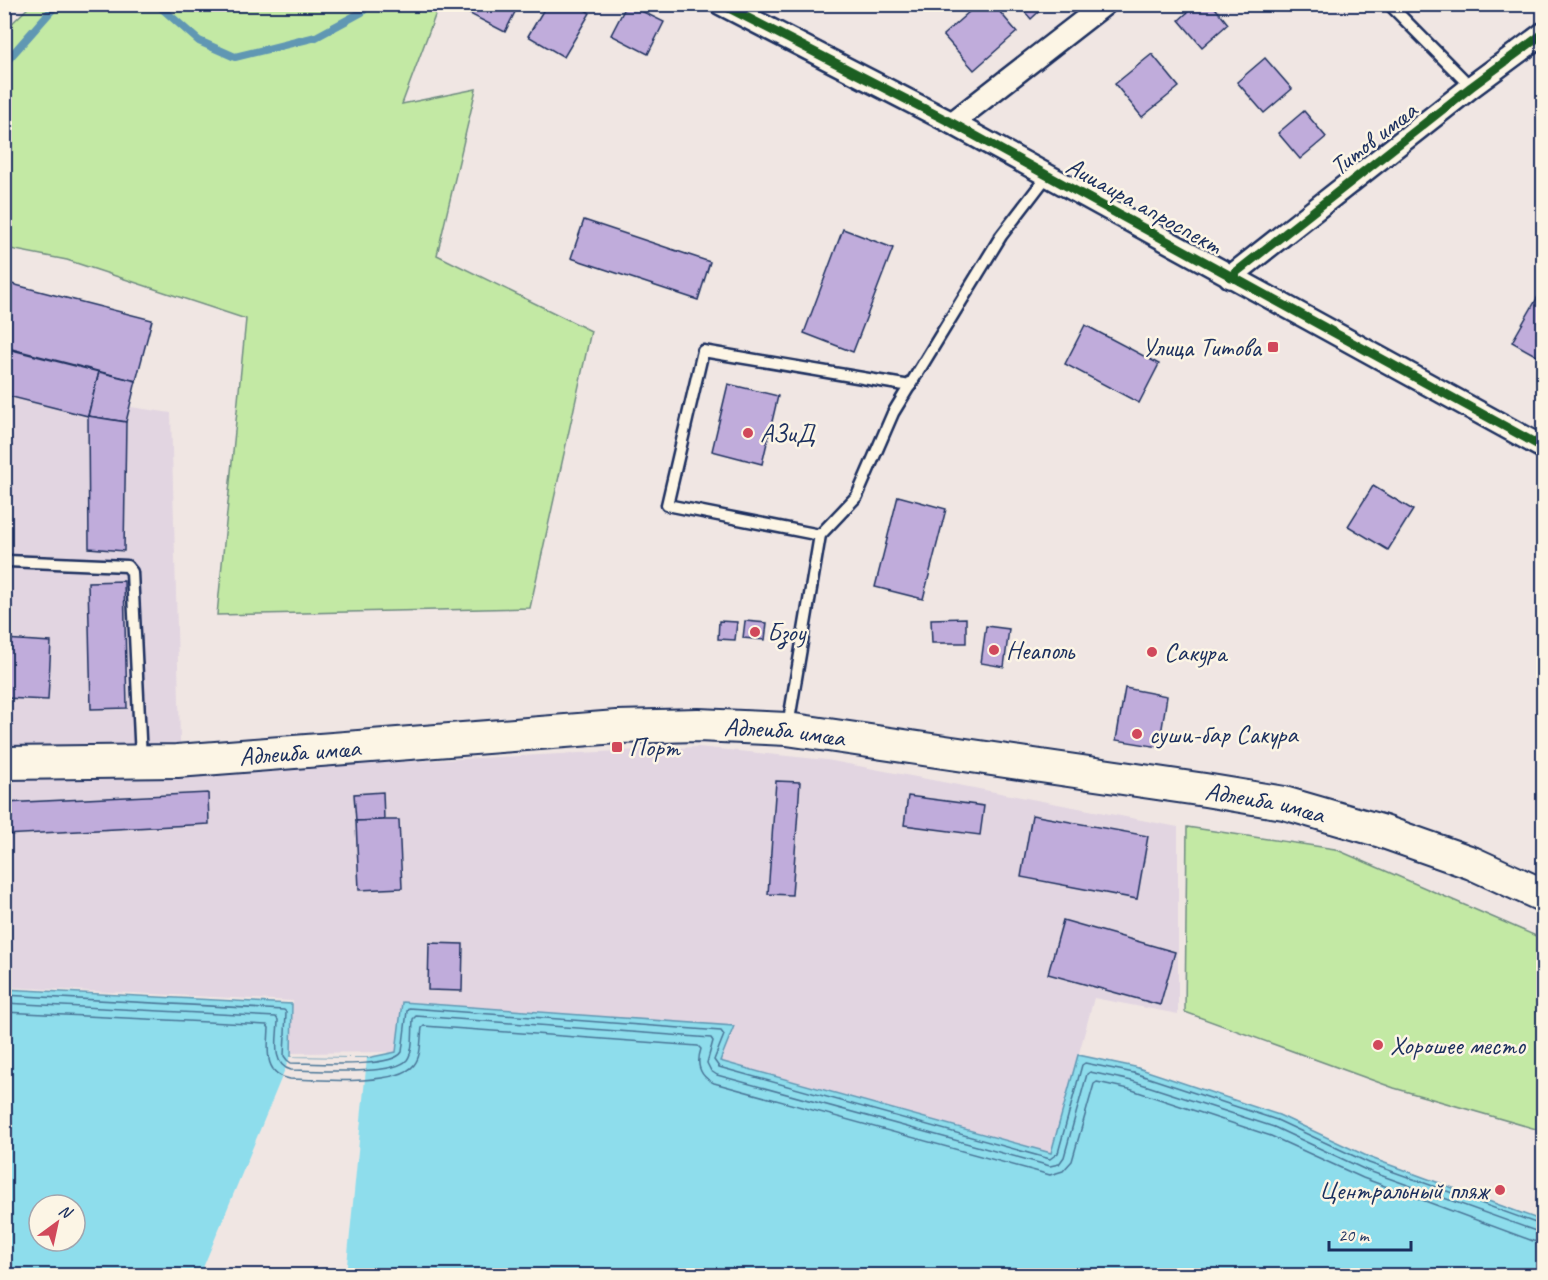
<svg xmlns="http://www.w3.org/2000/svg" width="1548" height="1280" font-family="Caveat,sans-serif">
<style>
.built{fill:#e2d5e1}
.green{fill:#c3e9a4;stroke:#6f8c81;stroke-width:1.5}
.water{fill:#8eddec;stroke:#6097b3;stroke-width:1.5;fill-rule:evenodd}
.pier{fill:#f0e6e3}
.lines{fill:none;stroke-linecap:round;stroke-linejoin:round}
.shore{stroke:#497597;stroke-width:1.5}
.stream{stroke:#6097b3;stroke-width:8}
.building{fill:#c0acdb;stroke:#1b2f5e;stroke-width:1.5}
.service-casing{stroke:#1b2f5e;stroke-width:15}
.minor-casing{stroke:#1b2f5e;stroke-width:26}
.secondary-casing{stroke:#1b2f5e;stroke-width:36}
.service{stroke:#fcf5e5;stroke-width:10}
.minor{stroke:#fcf5e5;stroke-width:21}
.secondary{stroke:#fcf5e5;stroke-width:32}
.cycleway-casing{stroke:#fcf5e5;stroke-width:13}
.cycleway{stroke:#1b5e20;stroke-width:9}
.poi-dot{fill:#d1495b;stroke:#fcf5e5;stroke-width:2}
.labels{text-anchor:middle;stroke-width:5;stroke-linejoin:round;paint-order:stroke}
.street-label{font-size:26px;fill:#1b2f5e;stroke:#fcf5e5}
.poi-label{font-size:26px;fill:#1b2f5e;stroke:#fcf5e5;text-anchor:start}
</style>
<rect width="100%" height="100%" fill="#f0e6e3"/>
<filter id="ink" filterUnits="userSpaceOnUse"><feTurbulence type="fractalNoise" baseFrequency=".0167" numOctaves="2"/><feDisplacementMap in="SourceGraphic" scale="12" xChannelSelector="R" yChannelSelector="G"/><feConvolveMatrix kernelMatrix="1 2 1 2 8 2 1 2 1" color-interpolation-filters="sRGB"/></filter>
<g filter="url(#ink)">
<!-- built -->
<polygon class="built" points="4,388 171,413 181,773 698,747 827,760 1178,827 1178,1014 1094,998 1052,1153 720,1061 733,1026 402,1002 396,1052 291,1053 293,1001 5,987"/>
<!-- green -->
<g class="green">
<polygon points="32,4 439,5 402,104 476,89 437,255 591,331 530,608 217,615 246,319 67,260 5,248 5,30"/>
<polygon points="1187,827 1335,849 1543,939 1543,1131 1394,1088 1185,1012"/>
</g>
<!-- water -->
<path class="water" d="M4,989L292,1004L291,1057L367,1058L396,1052L402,1002L734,1026L720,1061L1051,1153L1078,1055L1135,1067L1279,1115L1371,1158L1543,1221V1275H5ZM39,1205H75V1241H39Z"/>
<!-- pier -->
<polygon class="pier" points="290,1057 367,1058 346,1275 200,1275"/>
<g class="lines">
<!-- shore -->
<g class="shore">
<path d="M4,995L284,1010L286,1012L284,1056L287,1060L291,1063C312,1063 392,1069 402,1052L407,1011L409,1008L721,1031L724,1035L714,1060L719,1067L1050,1159L1058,1153L1082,1065L1085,1063L1134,1073L1277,1120L1369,1163L1544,1226"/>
<path d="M4,1003L276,1017L278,1020C278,1036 270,1065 291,1070C313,1070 393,1076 407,1060C414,1051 412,1030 413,1019L416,1016L711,1038L713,1041L707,1063L711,1071L717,1075L1050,1166L1059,1164L1064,1157L1087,1074L1090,1072L1132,1081L1274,1127L1366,1170L1544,1234"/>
<path d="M4,1012L267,1025L269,1028C268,1049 263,1074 290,1079C316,1080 398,1086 414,1065C422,1055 420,1040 422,1028L424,1026L698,1046L701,1049C696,1064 699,1076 714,1083L1050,1175L1063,1171L1072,1161L1094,1084L1097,1082L1129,1089L1271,1136L1363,1178L1533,1241L1544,1243"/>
</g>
<!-- stream -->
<g class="stream">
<polyline points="157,4 199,41 235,57 316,37 362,12 370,4"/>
<polyline points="4,64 57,4"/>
</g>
</g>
<!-- building -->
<g class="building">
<polygon points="470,4 519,4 505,32 466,12"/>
<polygon points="547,4 576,4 590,13 564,57 528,36"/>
<polygon points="627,4 664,22 648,54 611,35"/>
<polygon points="978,4 993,4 1017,32 974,70 943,35"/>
<polygon points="1018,4 1047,4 1031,19"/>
<polygon points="1197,4 1212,4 1228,24 1202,47 1179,20"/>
<polygon points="1152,54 1179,87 1142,117 1115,84"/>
<polygon points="1265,58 1292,89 1264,113 1237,82"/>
<polygon points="1304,111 1326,137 1300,159 1278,133"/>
<polygon points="584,220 710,262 698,300 571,258"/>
<polygon points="843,229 893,248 853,352 804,333"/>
<polygon points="4,282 152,320 136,381 4,347"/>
<polygon points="1544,286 1544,360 1512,342"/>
<polygon points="1085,325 1159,364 1139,403 1065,364"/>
<polygon points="4,348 99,372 88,416 4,395"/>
<polygon points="99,372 136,381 126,422 88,416"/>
<polygon points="728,384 778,396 762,464 712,451"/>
<polygon points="88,416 126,422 124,551 89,548"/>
<polygon points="1373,486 1413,510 1388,550 1348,526"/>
<polygon points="898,496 946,509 923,599 875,587"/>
<polygon points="124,581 127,708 91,709 88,582"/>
<polygon points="966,618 966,643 932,643 931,619"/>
<polygon points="719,621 737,622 735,640 718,639"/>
<polygon points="745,621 767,623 765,640 743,638"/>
<polygon points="986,626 1009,629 1004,667 981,663"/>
<polygon points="4,639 51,642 48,700 4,698"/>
<polygon points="1125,688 1167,696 1159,747 1116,740"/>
<polygon points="776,781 800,782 792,895 768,894"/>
<polygon points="383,792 384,820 356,821 354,794"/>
<polygon points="208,793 209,824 4,835 4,803"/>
<polygon points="908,796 984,806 980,835 904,825"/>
<polygon points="1032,815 1148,836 1137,899 1021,877"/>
<polygon points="384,820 399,820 402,888 359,890 356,821"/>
<polygon points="1063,920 1175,952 1160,1005 1048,974"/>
<polygon points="429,943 463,944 462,991 428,990"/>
</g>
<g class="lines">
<defs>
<g id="service">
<polyline points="1389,4 1471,87"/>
<polyline points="820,535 667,505 703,351 910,386"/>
<polyline points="7,561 127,566 132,572 141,759"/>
<polyline points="788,726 820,535 857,496 893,413 1001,236 1047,176"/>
</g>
<g id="minor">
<polyline points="721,4 952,123 1544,448"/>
<polyline points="952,123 1105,4"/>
<polyline points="1230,277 1471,87 1544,33"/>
</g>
<g id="secondary">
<path id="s1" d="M4,763L177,761L617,727L698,725L787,729L1205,790L1284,803L1381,831L1472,863L1544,896"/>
</g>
</defs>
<!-- service casing -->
<use href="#service" class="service-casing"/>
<!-- minor casing -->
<use href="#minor" class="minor-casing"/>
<!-- secondary casing -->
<use href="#secondary" class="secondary-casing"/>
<!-- service -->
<use href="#service" class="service"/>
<!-- minor -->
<use href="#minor" class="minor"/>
<!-- secondary -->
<use href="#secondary" class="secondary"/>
<defs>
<g id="cycleway">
<polyline points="721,4 952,123 1544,448"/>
<polyline points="1230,277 1471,87 1544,33"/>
</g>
</defs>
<!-- cycleway casing -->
<use href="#cycleway" class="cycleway-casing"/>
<!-- cycleway -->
<use href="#cycleway" class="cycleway"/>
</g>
</g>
<!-- markers -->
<g class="poi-dot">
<rect x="1267" y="341" width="12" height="12" rx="3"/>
<circle cx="748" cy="433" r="6"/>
<circle cx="755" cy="632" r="6"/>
<circle cx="994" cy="650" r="6"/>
<circle cx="1152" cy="652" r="6"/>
<circle cx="1137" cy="734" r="6"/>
<rect x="611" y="741" width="12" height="12" rx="3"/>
<circle cx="1378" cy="1045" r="6"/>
<circle cx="1500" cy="1190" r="6"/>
</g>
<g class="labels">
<!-- street labels -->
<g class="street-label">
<text transform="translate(1373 138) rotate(-38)" y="9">Титов имҩа</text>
<text transform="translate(1144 205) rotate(29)" y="9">Аииаира апроспект</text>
<text dy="9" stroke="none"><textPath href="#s1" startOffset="782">Адлеиба имҩа</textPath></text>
<text dy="9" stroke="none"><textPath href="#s1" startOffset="296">Адлеиба имҩа</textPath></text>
<text dy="9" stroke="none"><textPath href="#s1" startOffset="1268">Адлеиба имҩа</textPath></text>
</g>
<!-- poi labels -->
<g class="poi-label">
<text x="1261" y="356" text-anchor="end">Улица Титова</text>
<text x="760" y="442">АЗиД</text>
<text x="767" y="641">Бзоу</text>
<text x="1006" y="659">Неаполь</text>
<text x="1164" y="661">Сакура</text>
<text x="1149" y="743">суши-бар Сакура</text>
<text x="629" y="756">Порт</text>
<text x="1390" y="1054">Хорошее место</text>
<text x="1488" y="1199" text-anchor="end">Центральный пляж</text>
</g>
</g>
<!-- margin -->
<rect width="1548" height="1280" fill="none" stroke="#fcf5e5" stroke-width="24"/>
<rect x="12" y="12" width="1524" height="1256" fill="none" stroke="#1b2f5e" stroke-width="2" filter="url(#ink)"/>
<!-- north arrow -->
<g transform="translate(57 1223) rotate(33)"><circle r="28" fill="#fcf5e5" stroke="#a2a6af" stroke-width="1.5"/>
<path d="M0-4.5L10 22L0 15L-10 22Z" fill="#d1495b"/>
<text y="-9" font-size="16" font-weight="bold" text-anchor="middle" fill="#1b2f5e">N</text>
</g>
<!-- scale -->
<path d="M1329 1241v9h82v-9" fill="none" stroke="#1b2f5e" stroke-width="3"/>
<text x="1338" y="1241" font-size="18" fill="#1b2f5e" stroke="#fcf5e5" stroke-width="4.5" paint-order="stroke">20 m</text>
</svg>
